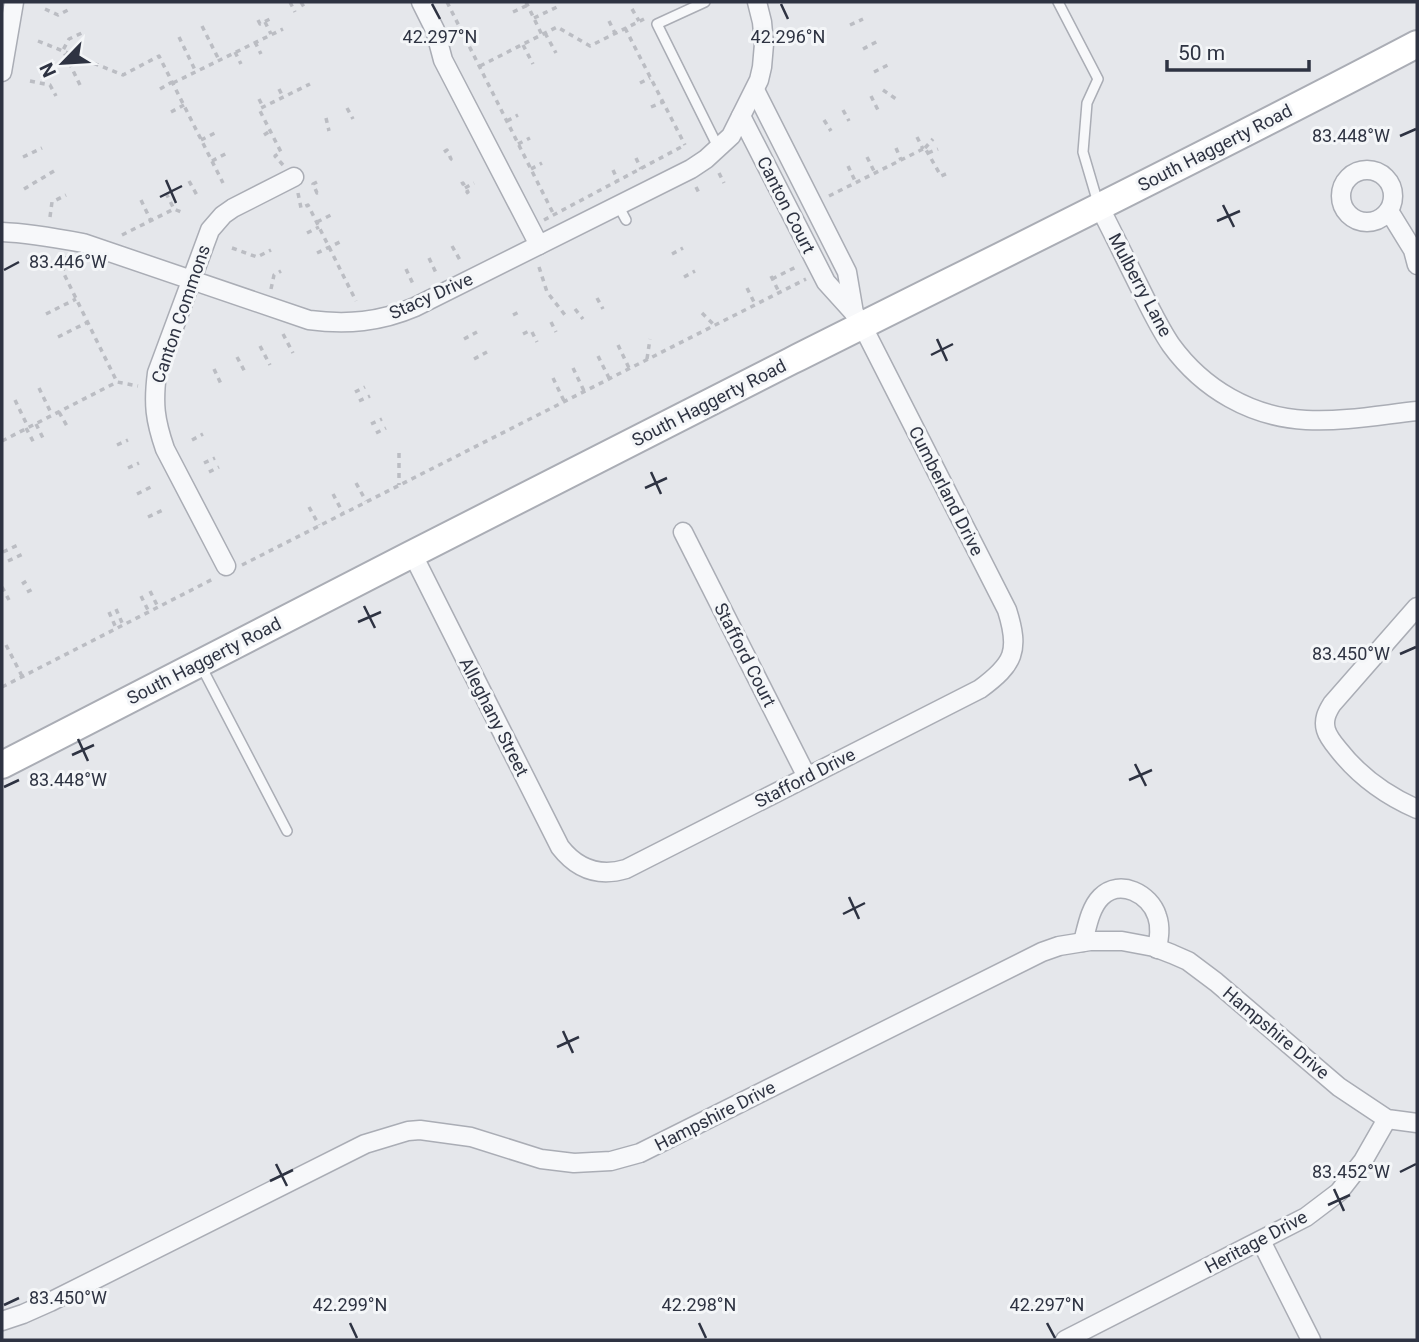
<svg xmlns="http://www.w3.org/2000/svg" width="1419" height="1342" font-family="Roboto,sans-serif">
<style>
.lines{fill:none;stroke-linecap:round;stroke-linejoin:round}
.service-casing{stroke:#aaadb5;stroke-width:12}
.minor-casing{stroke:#aaadb5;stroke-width:21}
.secondary-casing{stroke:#aaadb5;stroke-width:30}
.path{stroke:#bbbdc3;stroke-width:3.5;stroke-dasharray:5 5;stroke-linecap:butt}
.service{stroke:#f7f8fa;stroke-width:9}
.minor{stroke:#f7f8fa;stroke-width:18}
.secondary{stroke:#fff;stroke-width:26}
.ticks{fill:none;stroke:#2e3342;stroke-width:2.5}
.labels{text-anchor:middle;stroke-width:6;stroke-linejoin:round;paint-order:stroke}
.street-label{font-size:18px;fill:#2e3342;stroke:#f4f6f8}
.ticks-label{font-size:18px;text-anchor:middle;fill:#2e3342;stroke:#f4f6f8;stroke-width:6;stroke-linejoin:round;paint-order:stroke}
</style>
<rect width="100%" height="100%" fill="#e5e7eb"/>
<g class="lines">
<defs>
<g id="service">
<polyline points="705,2 657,24 719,149"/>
<polyline points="1058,2 1098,79 1087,103 1083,152 1098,203"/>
<polyline points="618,205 626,220"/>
<polyline points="200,664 287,831"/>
</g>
<g id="minor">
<polyline points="421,2 435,30 443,60 539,245"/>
<polyline points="2,72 14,2"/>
<polyline points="755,90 847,272 854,313"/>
<circle cx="1367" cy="196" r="26"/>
<path d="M1100,208C1113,233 1125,258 1138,284C1148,304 1158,326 1171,345C1203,389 1251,417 1306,420C1343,422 1380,415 1417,411"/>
<polyline points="1389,211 1413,250 1417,265"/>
<path d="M2,232C29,233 56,238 83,243L309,320C347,325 380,322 415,307L691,169L706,159L731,136L759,80L762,67L764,44L762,22L757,2"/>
<polyline points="683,532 807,777"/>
<path d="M412,553L560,847C577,869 599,877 626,869L980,689C1014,664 1020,651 1007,610L862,325L854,313L826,282L741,116"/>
<path d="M226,566L165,449C155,420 153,404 157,373L210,230L223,215L233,208L294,177"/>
<path d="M1417,607L1332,704C1327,712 1323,720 1326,730C1328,737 1333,743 1338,749C1359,776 1385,795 1417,809"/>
<path d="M1083,942C1087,927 1090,908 1101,897C1120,878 1150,894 1157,916C1161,927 1159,938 1157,949"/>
<polyline points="1261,1241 1311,1340"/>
<polyline points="2,1321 23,1314 50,1302 365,1144 408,1131 420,1130 471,1137 541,1159 574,1163 611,1161 640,1153 1042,952 1059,946 1090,941 1122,941 1154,947 1172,954 1188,961 1216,982 1339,1087 1387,1119 1417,1123"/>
<polyline points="1065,1340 1306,1217 1339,1192 1363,1161 1387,1119"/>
</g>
<path id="secondary" d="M2,765C265,630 527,494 791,361C1000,256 1210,153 1417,44"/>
</defs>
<!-- service casing -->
<use href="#service" class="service-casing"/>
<!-- minor casing -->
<use href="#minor" class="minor-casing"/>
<!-- secondary casing -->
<use href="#secondary" class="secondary-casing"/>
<!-- path -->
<g class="path">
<polyline points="290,2 295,12"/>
<polyline points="301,2 304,7"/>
<polyline points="447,2 554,215"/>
<polyline points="526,2 542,35"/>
<polyline points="45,9 58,15 72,8"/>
<polyline points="632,9 639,21"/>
<polyline points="513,12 528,5"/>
<polyline points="534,18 557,7"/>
<polyline points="258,20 260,24 270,19 268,16"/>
<polyline points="609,21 615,33"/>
<polyline points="265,22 271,34"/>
<polyline points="850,25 863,19"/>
<polyline points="202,26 219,60"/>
<polyline points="625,28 685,145"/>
<polyline points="545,33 556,53"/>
<polyline points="179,37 196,72"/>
<polyline points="38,41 123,75 159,56 223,183"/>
<polyline points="255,42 261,54"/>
<polyline points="523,45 533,64"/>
<polyline points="863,49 878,41"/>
<polyline points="235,52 241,64"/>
<polyline points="480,66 557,27 590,46 644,19"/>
<polyline points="874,72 890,64"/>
<polyline points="30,81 50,85 56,96"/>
<polyline points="173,83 283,29"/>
<polyline points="640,83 650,78"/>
<polyline points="80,85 63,50 69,39 84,32"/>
<polyline points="160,89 172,82"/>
<polyline points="279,89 283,97"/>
<polyline points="883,90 899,101"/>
<polyline points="871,96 879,112"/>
<polyline points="259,99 263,107"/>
<polyline points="651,107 663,102"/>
<polyline points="347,108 353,119"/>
<polyline points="843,110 849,121"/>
<polyline points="171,112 184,105"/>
<polyline points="326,118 329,131"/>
<polyline points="824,120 831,131"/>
<polyline points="507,121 518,115"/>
<polyline points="264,135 270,131"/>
<polyline points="917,137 923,149"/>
<polyline points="201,140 217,132"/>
<polyline points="518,144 530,138"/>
<polyline points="896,148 901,160"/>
<polyline points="925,148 933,139"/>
<polyline points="444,152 447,150 451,159 449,161"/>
<polyline points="928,153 938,149"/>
<polyline points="23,157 42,148"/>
<polyline points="867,157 875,173"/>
<polyline points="636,158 641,169"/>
<polyline points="212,161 227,153"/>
<polyline points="283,165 275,156 281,152 259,109 310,84"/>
<polyline points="848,166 856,183"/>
<polyline points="531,169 542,163"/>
<polyline points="613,170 618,181"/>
<polyline points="719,173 724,183"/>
<polyline points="189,181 198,197"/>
<polyline points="317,182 313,184 317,193 321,191"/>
<polyline points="461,184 463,183 468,192 465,194"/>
<polyline points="696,187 700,195"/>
<polyline points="465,188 474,183"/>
<polyline points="24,189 54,171"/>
<polyline points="166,193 174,209"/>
<polyline points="298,193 301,208 308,205 356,301"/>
<polyline points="829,196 925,148 941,176 948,173"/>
<polyline points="141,200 151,221"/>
<polyline points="50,217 52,202 66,195"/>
<polyline points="544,220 685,145"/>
<polyline points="317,222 331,215"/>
<polyline points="307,233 319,227"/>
<polyline points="122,235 174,209 181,212"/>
<polyline points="452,246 460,260"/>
<polyline points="232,248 257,257 271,250"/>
<polyline points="317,253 344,240"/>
<polyline points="672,254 683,248"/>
<polyline points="66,256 63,272 117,382"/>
<polyline points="429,258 436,273"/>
<polyline points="539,267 547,292 565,315"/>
<polyline points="406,269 413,284"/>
<polyline points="771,276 779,292"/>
<polyline points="684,277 695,271"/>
<polyline points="772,279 798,266"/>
<polyline points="747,288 755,304"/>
<polyline points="271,289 274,275 281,271"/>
<polyline points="597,298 603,309"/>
<polyline points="575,309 583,319"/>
<polyline points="702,313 714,325"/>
<polyline points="46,314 76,299"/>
<polyline points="513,315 521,311"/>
<polyline points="551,322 556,332"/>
<polyline points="532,332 537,342"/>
<polyline points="283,334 293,353"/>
<polyline points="523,334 531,330"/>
<polyline points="58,337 88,322"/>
<polyline points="464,339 477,332"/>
<polyline points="618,345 629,368"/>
<polyline points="260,346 270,365"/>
<polyline points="598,356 609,378"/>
<polyline points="237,357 245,372"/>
<polyline points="474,359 487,352"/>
<polyline points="647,359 650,339"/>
<polyline points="573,368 584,391"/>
<polyline points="214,369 221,384"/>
<polyline points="553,378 564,401"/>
<polyline points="39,388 52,415"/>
<polyline points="355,392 365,387"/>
<polyline points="15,400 28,427"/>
<polyline points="359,401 370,396"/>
<polyline points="59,412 67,426"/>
<polyline points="36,424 43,438"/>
<polyline points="371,424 382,419"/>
<polyline points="26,428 34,443"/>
<polyline points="376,433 386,428"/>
<polyline points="192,440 203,434"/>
<polyline points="2,441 117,382 138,386"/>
<polyline points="117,445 128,440"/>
<polyline points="399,453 399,485"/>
<polyline points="204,463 215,458"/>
<polyline points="128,468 139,463"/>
<polyline points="209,472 219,467"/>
<polyline points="356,483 366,501"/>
<polyline points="137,494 151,487"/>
<polyline points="333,494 343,513"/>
<polyline points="309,507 319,525"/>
<polyline points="148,517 163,510"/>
<polyline points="3,552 18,545"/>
<polyline points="8,561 23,554"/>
<polyline points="242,565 806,279"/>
<polyline points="22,584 30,579"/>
<polyline points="2,587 9,600"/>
<polyline points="150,591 158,607"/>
<polyline points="27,592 35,588"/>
<polyline points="141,596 149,612"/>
<polyline points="116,609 123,625"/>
<polyline points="109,612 116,628"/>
<polyline points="6,645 22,676"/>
<polyline points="2,687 213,579"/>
</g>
<!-- service -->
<use href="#service" class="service"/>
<!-- minor -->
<use href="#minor" class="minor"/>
<!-- secondary -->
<use href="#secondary" class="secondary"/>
</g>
<!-- ticks -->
<path class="ticks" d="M432,4L440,19M781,4L788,19M1400,136L1416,129M166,180L176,203M160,197L182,186M1223,205L1234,227M1217,221L1240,211M4,270L19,262M937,339L947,361M931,355L953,344M651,472L661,494M645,488L667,478M364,606L375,628M358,622L381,612M1400,654L1416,647M78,739L88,761M72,755L94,745M1135,764L1146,786M1129,780L1152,770M4,787L19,780M849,897L859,919M843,914L865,903M563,1031L573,1053M557,1047L579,1037M276,1164L287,1186M1400,1172L1416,1164M270,1181L293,1170M1334,1189L1344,1211M1328,1205L1350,1195M4,1305L19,1298M350,1323L357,1338M699,1323L706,1338M1047,1323L1055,1338"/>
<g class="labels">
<!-- street labels -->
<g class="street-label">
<text transform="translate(1215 148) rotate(-27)" y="6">South Haggerty Road</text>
<text transform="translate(786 205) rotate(63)" y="6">Canton Court</text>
<text transform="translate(1140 285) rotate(62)" y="6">Mulberry Lane</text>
<text transform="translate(431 296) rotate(-24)" y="6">Stacy Drive</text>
<text transform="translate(181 314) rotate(-71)" y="6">Canton Commons</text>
<text transform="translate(709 403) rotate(-27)" y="6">South Haggerty Road</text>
<text transform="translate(946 491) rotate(63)" y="6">Cumberland Drive</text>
<text transform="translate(745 655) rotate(63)" y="6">Stafford Court</text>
<text transform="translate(204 661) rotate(-27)" y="6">South Haggerty Road</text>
<text transform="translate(494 717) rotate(63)" y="6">Alleghany Street</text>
<text transform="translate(805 778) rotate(-27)" y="6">Stafford Drive</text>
<text transform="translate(1276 1033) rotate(40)" y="6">Hampshire Drive</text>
<text transform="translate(715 1116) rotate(-27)" y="6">Hampshire Drive</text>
<text transform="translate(1256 1242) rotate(-28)" y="6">Heritage Drive</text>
</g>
</g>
<g class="ticks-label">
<text x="440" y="43">42.297°N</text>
<text x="788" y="43">42.296°N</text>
<text x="1351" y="142">83.448°W</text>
<text x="68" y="268">83.446°W</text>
<text x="1351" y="660">83.450°W</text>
<text x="68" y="786">83.448°W</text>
<text x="1351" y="1178">83.452°W</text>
<text x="68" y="1304">83.450°W</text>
<text x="699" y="1311">42.298°N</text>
<text x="1047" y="1311">42.297°N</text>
<text x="350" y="1311">42.299°N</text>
</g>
<!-- border -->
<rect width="1419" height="1342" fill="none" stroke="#2e3342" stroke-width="7"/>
<!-- north arrow -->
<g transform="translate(63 63) rotate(245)" stroke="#f4f6f8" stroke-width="5" paint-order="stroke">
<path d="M0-5L12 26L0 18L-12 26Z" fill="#2e3342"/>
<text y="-10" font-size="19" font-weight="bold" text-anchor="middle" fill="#2e3342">N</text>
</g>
<!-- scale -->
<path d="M1167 60v10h142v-10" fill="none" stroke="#2e3342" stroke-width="3.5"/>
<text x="1178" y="60" font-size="21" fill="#2e3342" stroke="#f4f6f8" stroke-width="5" paint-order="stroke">50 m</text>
</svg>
